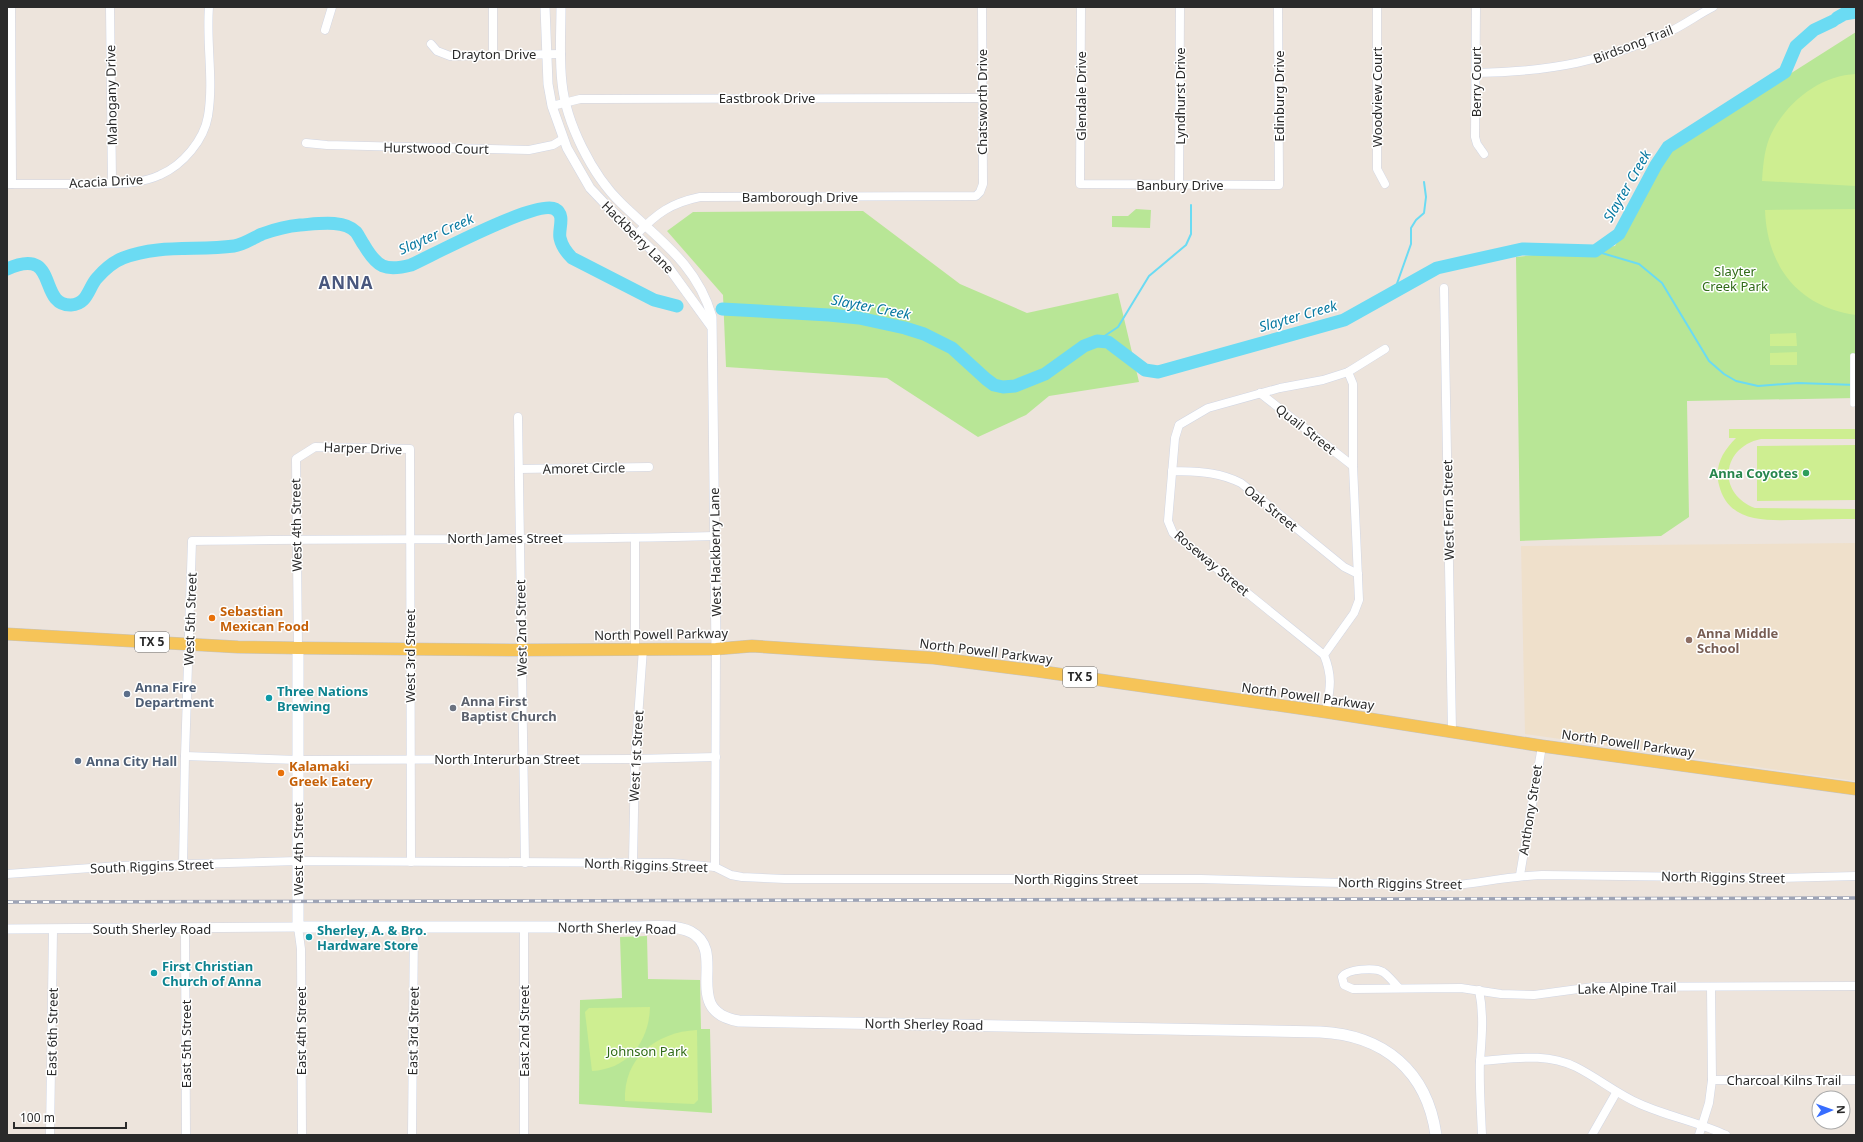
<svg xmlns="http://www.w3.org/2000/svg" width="1863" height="1142" font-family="'Noto Sans',sans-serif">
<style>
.education{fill:#efe0cb}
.green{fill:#b8e696}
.pitch{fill:#ceee91}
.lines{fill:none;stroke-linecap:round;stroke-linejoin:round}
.stream{stroke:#6bdbf3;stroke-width:2}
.river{stroke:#6bdbf3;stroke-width:13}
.pedestrian-casing{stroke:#d1d6e4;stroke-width:6}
.minor-casing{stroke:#d1d6e4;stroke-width:9}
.tertiary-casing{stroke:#d1d6e4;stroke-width:10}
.secondary-casing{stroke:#d1d6e4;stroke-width:12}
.primary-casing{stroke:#c3c3c3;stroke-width:13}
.pedestrian{stroke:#fff;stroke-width:5.5}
.minor{stroke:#fff;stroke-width:8}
.tertiary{stroke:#fff;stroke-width:9}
.secondary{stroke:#fff;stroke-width:11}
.primary{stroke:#f6c458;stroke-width:12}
.rail-casing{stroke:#9ea4b6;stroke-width:3.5}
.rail{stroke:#fff;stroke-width:2;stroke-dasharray:6;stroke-linecap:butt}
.leisure-dot{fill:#2e9e5b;stroke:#fff;stroke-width:1.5}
.food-dot{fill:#e8710a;stroke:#fff;stroke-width:1.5}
.education-dot{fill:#8d6e63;stroke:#fff;stroke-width:1.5}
.service-dot{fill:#5c6f8a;stroke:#fff;stroke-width:1.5}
.culture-dot{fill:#0f9aa8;stroke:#fff;stroke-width:1.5}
.worship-dot{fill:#6b7280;stroke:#fff;stroke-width:1.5}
.labels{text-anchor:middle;stroke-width:3;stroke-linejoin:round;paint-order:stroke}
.shield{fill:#fff;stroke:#6a6a6a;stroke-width:1}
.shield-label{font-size:12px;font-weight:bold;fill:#2a2a2a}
.street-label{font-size:13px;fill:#2a2a2a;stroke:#fff}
.park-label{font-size:13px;fill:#306b17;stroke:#fff}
.leisure-label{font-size:13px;font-weight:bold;fill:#27864d;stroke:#fff;text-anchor:end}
.food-label{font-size:13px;font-weight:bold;fill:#c56008;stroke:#fff;text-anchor:start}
.education-label{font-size:13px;font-weight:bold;fill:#785e54;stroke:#fff;text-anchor:start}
.service-label{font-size:13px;font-weight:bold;fill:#4e5e75;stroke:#fff;text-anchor:start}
.culture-label{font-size:13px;font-weight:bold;fill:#0d838f;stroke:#fff;text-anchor:start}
.worship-label{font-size:13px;font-weight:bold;fill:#5b616d;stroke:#fff;text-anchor:start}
.water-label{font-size:14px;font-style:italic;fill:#0879a1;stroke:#fff}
.district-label{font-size:17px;font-weight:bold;letter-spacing:1px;fill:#49577d;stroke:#fff}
</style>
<rect width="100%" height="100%" fill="#ede4dc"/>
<!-- education -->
<polygon class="education" points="1856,543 1856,781 1525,734 1521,546"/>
<!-- green -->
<g class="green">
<polygon points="1856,32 1856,398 1687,401 1689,517 1661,536 1520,541 1516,257 1615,246 1667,152"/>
<polygon points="1136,209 1151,210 1150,228 1112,227 1112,216 1128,216"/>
<polygon points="863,211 960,284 1027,313 1118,293 1139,382 1049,396 1026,415 978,437 887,378 726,367 723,295 667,231 693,212"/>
<polygon points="647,936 648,979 700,980 701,1029 710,1029 712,1113 579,1104 580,1000 622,998 620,937"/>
</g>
<!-- pitch -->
<g class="pitch">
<path d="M1856,74V186L1762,181C1763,167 1764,152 1769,139C1783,105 1819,75 1856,74Z"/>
<path d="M1856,209V315C1799,307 1767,267 1765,210Z"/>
<polygon points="1796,333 1797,346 1770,346 1770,334"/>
<polygon points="1797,352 1797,365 1770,365 1770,353"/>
<path d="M1729,429H1856V439H1761C1722,447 1716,493 1755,508L1856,509V519C1838,519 1819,519 1801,520C1769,520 1729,525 1719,485C1714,466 1723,451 1736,438H1729Z"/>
<polygon points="1856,445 1856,500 1757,501 1757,446"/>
<path d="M650,1007C649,1042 628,1069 592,1071L585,1012L589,1008Z"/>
<path d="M697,1030L698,1100L694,1104L625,1101C623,1058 656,1032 697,1030Z"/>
</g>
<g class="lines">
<!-- stream -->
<g class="stream">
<polyline points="1595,251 1639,264 1662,283 1709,361 1724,374 1736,381 1758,386 1798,383 1856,385"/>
<polyline points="1394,292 1411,244 1411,228 1416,220 1424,213 1426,197 1424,182"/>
<polyline points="1097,341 1118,327 1149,276 1186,245 1191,234 1191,205"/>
</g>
<!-- river -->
<g class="river">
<polyline points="1837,18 1844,14 1856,12"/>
<path d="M7,269C60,245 37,306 71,305C88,304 88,288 97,278C104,270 113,262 123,258C159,244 197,251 234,246C243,245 253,238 262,234C273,230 289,226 300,225C316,224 344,219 356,232C359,236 361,241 364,245C377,267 385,272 411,265C433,255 537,199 555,209C566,215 558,229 560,238C562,247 566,252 572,258L654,300L677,306"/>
<polyline points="722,309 829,315 859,318 905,328 924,334 952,348 986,379 994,385 1003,387 1015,386 1045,374 1084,346 1097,341 1108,342 1145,370 1158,372 1344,320 1437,268 1522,249 1595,251 1619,234 1656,165 1668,147 1785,72 1796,46 1814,30 1833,21"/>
</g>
<defs>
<polyline id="pedestrian" points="1853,356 1853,404"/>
<g id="minor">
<polyline points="11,7 12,184"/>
<polyline points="110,7 112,183"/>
<polyline points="493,7 493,55"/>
<polyline points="1081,7 1080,184 1279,185 1278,7"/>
<polyline points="1377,7 1377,169 1385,184"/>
<polyline points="1476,7 1475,137 1477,144 1484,154"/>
<polyline points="325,30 332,7"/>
<polyline points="431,44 437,51 450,56 561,54"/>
<path d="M1476,73C1548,72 1608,61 1673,30C1687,23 1699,14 1713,7"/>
<polyline points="552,106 580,99 595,99 983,98"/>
<polyline points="306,143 327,145 529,150 553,145 563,139"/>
<path d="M7,184C32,184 57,184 83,184C108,183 137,186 160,175C183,165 204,140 208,116C214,80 206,43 209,7"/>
<polyline points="1179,184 1180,7"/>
<path d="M636,235C657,213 671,203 700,197L976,196L980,192L983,184L982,7"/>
<polyline points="1444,288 1452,731"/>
<polyline points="1260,393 1353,466"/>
<polyline points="518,417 525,863"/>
<polyline points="519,469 649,467"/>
<path d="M1172,471C1198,472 1217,471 1241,483L1344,567L1358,574"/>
<polyline points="298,648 296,459 315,447 410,449 411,862"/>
<polyline points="635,649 635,538"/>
<polyline points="1324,655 1173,533 1168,521 1175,438 1179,425 1208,408 1280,388 1323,380 1348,372 1385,349"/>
<path d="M1326,712C1330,689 1333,677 1324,655L1354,613L1359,600L1353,466V384L1348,372"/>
<polyline points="185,756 298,760 635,759 716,757"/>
<polyline points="633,863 635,759 643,649"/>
<path d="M183,865L185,756L192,541C366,538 541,541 715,536"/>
<polyline points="715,867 716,649"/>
<path d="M7,874L119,866L298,861L672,863L715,867L731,875L742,877L785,879H1201L1449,886C1480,883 1511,876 1542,875L1779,878L1856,876"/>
<polyline points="1520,875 1542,746"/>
<polyline points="298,927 301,949 302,1135"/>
<polyline points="524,927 524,1135"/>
<polyline points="185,929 186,1135"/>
<path d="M1399,988C1394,983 1389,976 1383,972C1375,967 1347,969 1342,977L1344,985L1353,989L1461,988L1501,994L1534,995L1593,987L1856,986"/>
<path d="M1479,990C1484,1014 1482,1036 1480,1061C1479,1085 1481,1110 1482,1135"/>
<path d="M1480,1061C1513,1059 1545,1052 1576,1067C1598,1078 1617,1094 1640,1104C1667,1116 1698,1122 1726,1135"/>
<polyline points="1712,1080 1856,1080"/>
<polyline points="50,1135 53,930"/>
<polyline points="412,1135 414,926"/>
<polyline points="1592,1135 1616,1093"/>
<polyline points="1699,1135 1709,1103 1712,1080 1711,987"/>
</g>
<g id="tertiary">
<polyline points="545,7 548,84 552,106 567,148 590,188 609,208 666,264 711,326"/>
<path d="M561,7C561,32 559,58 562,83C566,123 592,175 621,203C658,239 697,264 712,317L716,649"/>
<polyline points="7,929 298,927"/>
</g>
<path id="secondary" d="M298,648V927H634C652,927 674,924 691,932C729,952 679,1011 739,1021L1320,1032C1384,1035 1427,1071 1436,1135"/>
<polyline id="primary" points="7,634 238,647 298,648 521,650 716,649 752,646 934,658 1037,671 1326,712 1542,746 1856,789"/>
</defs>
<!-- pedestrian casing -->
<use href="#pedestrian" class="pedestrian-casing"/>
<!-- minor casing -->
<use href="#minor" class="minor-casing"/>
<!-- tertiary casing -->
<use href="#tertiary" class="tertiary-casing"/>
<!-- secondary casing -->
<use href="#secondary" class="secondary-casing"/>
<!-- primary casing -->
<use href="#primary" class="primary-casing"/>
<!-- pedestrian -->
<use href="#pedestrian" class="pedestrian"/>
<!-- minor -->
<use href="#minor" class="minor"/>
<!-- tertiary -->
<use href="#tertiary" class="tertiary"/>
<!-- secondary -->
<use href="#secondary" class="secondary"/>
<!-- primary -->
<use href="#primary" class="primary"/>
<defs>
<polyline id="rail" points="7,902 1856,898"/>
</defs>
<!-- rail casing -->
<use href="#rail" class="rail-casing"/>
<!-- rail -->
<use href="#rail" class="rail"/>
</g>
<!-- markers -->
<circle class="leisure-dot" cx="1806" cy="473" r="4"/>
<g class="food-dot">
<circle cx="212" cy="618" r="4"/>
<circle cx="281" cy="773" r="4"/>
</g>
<circle class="education-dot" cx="1689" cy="640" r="4"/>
<g class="service-dot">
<circle cx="127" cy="694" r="4"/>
<circle cx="78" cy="761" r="4"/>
</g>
<g class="culture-dot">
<circle cx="269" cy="698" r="4"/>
<circle cx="309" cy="937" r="4"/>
<circle cx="154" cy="973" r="4"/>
</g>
<circle class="worship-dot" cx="453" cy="708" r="4"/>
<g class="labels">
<!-- shield labels -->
<g class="shield">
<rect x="135" y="632" width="34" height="20" rx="3"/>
<rect x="1063" y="667" width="34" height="20" rx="3"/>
</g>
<g class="shield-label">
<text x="152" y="646">TX 5</text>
<text x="1080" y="681">TX 5</text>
</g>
<!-- street labels -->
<g class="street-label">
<text transform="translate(1633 44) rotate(-21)" y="5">Birdsong Trail</text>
<text x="494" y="59">Drayton Drive</text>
<text transform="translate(1476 82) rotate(-90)" y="5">Berry Court</text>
<text transform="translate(111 95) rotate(-91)" y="5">Mahogany Drive</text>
<text transform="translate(1081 96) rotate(-90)" y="5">Glendale Drive</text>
<text transform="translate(1180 96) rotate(-90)" y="5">Lyndhurst Drive</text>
<text transform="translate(1279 96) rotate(-90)" y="5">Edinburg Drive</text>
<text transform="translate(1377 97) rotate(-90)" y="5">Woodview Court</text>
<text x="767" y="103">Eastbrook Drive</text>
<text transform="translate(982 102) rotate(-90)" y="5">Chatsworth Drive</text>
<text transform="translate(436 148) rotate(1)" y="5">Hurstwood Court</text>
<text transform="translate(106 181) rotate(-3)" y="5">Acacia Drive</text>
<text x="1180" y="190">Banbury Drive</text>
<text x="800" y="202">Bamborough Drive</text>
<text transform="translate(638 237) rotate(45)" y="5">Hackberry Lane</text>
<text transform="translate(1306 429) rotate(38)" y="5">Quail Street</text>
<text transform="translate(363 448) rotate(2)" y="5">Harper Drive</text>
<text transform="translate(584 468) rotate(-1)" y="5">Amoret Circle</text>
<text transform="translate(1271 508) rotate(39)" y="5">Oak Street</text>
<text transform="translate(1448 510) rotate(-91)" y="5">West Fern Street</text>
<text transform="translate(296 525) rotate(-91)" y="5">West 4th Street</text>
<text x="505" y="543">North James Street</text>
<text transform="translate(715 552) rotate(-91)" y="5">West Hackberry Lane</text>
<text transform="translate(1212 563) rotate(40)" y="5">Roseway Street</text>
<text transform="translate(190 619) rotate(-88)" y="5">West 5th Street</text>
<text transform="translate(521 628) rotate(-91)" y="5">West 2nd Street</text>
<text transform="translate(661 634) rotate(-1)" y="5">North Powell Parkway</text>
<text transform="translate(986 651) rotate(7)" y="5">North Powell Parkway</text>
<text transform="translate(410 656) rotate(-90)" y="5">West 3rd Street</text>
<text transform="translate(1308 696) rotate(8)" y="5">North Powell Parkway</text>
<text transform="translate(1628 743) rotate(8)" y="5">North Powell Parkway</text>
<text transform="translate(636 756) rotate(-87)" y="5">West 1st Street</text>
<text x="507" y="764">North Interurban Street</text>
<text transform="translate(1530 810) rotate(-81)" y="5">Anthony Street</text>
<text transform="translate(298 849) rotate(-90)" y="5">West 4th Street</text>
<text transform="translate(646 865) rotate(2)" y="5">North Riggins Street</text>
<text transform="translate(152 866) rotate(-2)" y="5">South Riggins Street</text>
<text transform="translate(1723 877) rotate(1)" y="5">North Riggins Street</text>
<text x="1076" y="884">North Riggins Street</text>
<text transform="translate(1400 883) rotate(1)" y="5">North Riggins Street</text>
<text transform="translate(617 928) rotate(1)" y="5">North Sherley Road</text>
<text x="152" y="934">South Sherley Road</text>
<text transform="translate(1627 988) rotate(-1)" y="5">Lake Alpine Trail</text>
<text transform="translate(924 1024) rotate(1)" y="5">North Sherley Road</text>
<text transform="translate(301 1031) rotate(-90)" y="5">East 4th Street</text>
<text transform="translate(413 1031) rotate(-89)" y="5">East 3rd Street</text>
<text transform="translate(524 1031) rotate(-90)" y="5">East 2nd Street</text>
<text transform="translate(52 1032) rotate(-89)" y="5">East 6th Street</text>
<text transform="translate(186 1044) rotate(-90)" y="5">East 5th Street</text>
<text x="1784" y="1085">Charcoal Kilns Trail</text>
</g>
<!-- park labels -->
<g class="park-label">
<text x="1735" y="276">Slayter<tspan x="1735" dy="15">Creek Park</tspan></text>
<text x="647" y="1056">Johnson Park</text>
</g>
<!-- leisure labels -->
<g class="leisure-label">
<text x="1798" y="478">Anna Coyotes</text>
</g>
<!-- food labels -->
<g class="food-label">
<text x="220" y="616">Sebastian<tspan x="220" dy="15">Mexican Food</tspan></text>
<text x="289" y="771">Kalamaki<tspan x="289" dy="15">Greek Eatery</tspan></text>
</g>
<!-- education labels -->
<g class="education-label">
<text x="1697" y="638">Anna Middle<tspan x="1697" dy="15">School</tspan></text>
</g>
<!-- service labels -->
<g class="service-label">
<text x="135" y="692">Anna Fire<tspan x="135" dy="15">Department</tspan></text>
<text x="86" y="766">Anna City Hall</text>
</g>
<!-- culture labels -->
<g class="culture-label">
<text x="277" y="696">Three Nations<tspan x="277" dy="15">Brewing</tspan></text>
<text x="317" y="935">Sherley, A. &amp; Bro.<tspan x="317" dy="15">Hardware Store</tspan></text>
<text x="162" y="971">First Christian<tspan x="162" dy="15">Church of Anna</tspan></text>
</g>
<!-- worship labels -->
<g class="worship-label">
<text x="461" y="706">Anna First<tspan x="461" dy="15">Baptist Church</tspan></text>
</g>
<!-- water labels -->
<g class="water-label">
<text transform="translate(1627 186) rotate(-60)" y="5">Slayter Creek</text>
<text transform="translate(436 234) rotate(-24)" y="5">Slayter Creek</text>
<text transform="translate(871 307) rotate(11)" y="5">Slayter Creek</text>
<text transform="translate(1298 316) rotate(-16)" y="5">Slayter Creek</text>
</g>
<!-- district labels -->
<g class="district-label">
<text x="346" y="289">ANNA</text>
</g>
</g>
<!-- border -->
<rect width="1863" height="1142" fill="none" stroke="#2a2a2a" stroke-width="16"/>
<!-- north arrow -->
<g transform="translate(1831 1110) rotate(88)"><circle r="19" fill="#ffffff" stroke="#aaaaaa"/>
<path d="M0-3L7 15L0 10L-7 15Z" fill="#376dff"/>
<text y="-6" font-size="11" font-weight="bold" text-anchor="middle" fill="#2a2a2a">N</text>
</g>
<!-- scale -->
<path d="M14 1122v6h112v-6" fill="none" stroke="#2a2a2a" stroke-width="2"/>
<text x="20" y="1122" font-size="12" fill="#2a2a2a" stroke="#ffffff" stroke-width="3" paint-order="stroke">100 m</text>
</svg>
